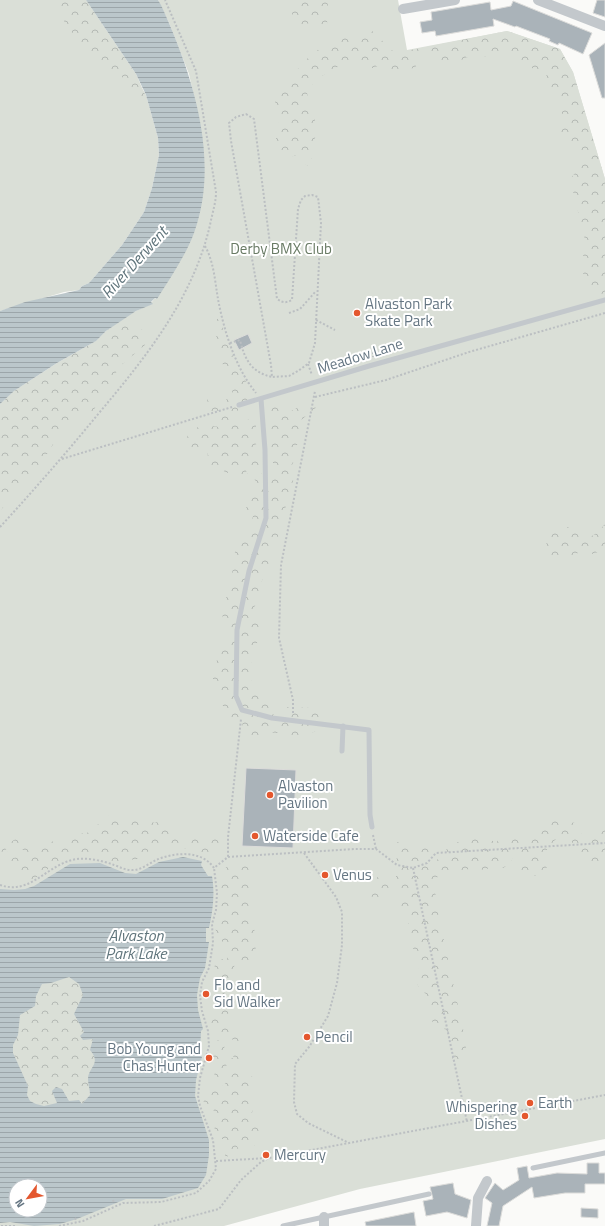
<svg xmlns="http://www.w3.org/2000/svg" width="605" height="1226" font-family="'Titillium Web',sans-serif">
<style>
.green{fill:#dadfd7;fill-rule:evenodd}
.forest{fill:url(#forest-crowns)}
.water{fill:url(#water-rules);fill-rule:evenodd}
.building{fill:#aab3b9;stroke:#dcdcda}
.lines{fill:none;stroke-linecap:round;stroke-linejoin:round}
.path{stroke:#bbbfc2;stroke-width:2;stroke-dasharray:2 2;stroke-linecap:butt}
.lane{stroke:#c3c8cc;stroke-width:5}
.street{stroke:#c3c8cc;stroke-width:10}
.poi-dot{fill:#e4572e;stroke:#fff;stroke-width:1.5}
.labels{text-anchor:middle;stroke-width:4;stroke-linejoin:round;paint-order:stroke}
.park-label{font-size:15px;fill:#687a64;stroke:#fff}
.poi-label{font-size:15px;fill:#657683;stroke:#fff;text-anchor:start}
.street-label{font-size:15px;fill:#657683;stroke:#fff}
.water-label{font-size:16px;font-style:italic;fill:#60757c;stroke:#fff}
</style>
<defs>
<pattern id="forest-crowns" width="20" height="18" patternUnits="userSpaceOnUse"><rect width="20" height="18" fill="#dadfd7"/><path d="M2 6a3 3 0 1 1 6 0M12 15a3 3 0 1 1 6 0" fill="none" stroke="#b4b9b4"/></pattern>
<pattern id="water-rules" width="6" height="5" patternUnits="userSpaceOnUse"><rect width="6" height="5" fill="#bbc7cb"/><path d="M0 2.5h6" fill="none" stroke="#9ca6aa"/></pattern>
</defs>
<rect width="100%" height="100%" fill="#fafaf8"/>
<!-- green -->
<g class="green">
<polygon points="0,0 86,0 146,95 158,138 159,155 152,188 144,212 122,245 89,283 82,286 79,290 64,292 0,311"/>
<path d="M158,0H398L407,50L507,31L560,49L573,72L605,179V1139L360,1189L224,1226H0V404L14,391L96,341C111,326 131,311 152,304L151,303L155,298L156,299L199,214L204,171L200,124L189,74L169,23ZM16,1186H40V1210H16Z"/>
</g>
<!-- forest -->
<g class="forest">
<path d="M52,0H86L136,74L147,99H139C134,91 130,82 122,77C118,75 113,76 110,73C89,57 63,24 52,0Z"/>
<polygon points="287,0 328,0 327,26 323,27 318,21 302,25 293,16"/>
<path d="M371,30L393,51H406L507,31L560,49L573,72L605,179V293L598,295L591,292L584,278L582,266L585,240L570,179L581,166L582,159L565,140L560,130L562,113L559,103L543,85L547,74L532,68L528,62H518L509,52C499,52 490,60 480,55L472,60L467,57L460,61C442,56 443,69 427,53L421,55V62L414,68L390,72L382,64L373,68H366L360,60C340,64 319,74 307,91L309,110L315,116V128L317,133L311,148L312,169L304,163L299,155L283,158L278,151L286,145L277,144L276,138L281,134L275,101C288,80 305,56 327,44C339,37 357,34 371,30Z"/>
<polygon points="126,317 146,333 145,345 120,366 92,413 75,416 63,428 46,456 0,511 0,404 14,391 57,363 96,341 106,331"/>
<path d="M219,318L237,368L251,389L249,397L235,414L239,421L243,423L252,417L256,421V433L259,436L258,443L255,445L253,451L259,456L262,477L273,478V461L269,453V408L284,403L291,411L313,400L318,406L300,421L299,442L295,448L296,456L292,465L294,477L288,500L281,521L277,543L268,552L269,568L260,584L261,596L253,609L260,618L257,644L251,658L252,677L249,691L264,694L273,707L274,725L281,726V714L286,707L314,708L324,720L322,728C316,730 308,736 302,736C287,738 268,725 254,739L246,738L242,723L239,721L231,726L229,721L231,715L223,706L215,690L213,680V669L225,642H230C238,630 221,623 222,612C222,608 225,605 226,601C227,597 225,593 227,589C228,585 231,582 232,578C233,562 233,539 251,532L250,528L253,516L245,511L248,503L253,496L250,491L256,488L257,483L252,476V470L248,468L246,471L248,475L245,479L238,477L235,472L226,473L217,465L212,468L202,467L199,461L206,458L208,455L204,447L200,453C188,451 181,436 194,429C201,425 211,426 219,427L222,423L220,417H210L207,399L214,397L221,404L233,394L221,359L222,351L211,323Z"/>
<path d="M605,524V552L601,551L592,554L585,550L564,559L557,564L551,562C548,549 542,542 552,531C564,528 570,524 582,529L584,534L589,538L598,532Z"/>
<path d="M134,813L142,818L147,816L154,823L161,821C181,842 193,835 220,834L222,843L213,857C192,847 174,846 151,848L143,858L123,861L121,864C97,856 79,850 56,864C47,869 39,876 30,881L15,867L9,865L2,851L0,855V838L11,859L21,855L30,859L34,856L24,850L12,848L11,842L23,834L29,843L41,845L51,841C65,847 66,844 75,834L87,833L111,814L124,819Z"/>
<path d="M554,818L575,823L580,833L590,838L605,829V861L597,862L581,860L575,853L571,839L555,840L544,853L547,870L545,876H523L518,866L523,856L521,851L514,854L510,864L503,868L495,862L485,871L474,866L470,869L442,873L430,884L437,897V908L465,1038L467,1059L461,1064L453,1062L447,1030C435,1026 429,1023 431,1010L425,1009L419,1002L426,994L420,990L416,981L420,972L416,959L418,952L411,947L408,934L413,929L408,924L409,918L402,914L397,902L400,894L392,892L389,896L379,899L370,896L371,882L382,874L389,873L391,885L396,882V875L401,870L395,866L397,857L402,853L396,850L395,843L406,839L414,845L424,841L431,845L430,854L424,859L428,866L444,855L448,846C459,841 470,838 482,835L489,840L497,842L499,838L506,836L512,840L517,834L533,839Z"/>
<path d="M240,862L249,864L250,907L251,920L255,932L256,958L253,961L246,962L242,965L235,962L233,973L225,982V991L221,1007H225L229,1002L233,987L239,989L233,1007L228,1013C232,1021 230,1026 233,1033L238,1032L241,1034L240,1041L236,1043L230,1037C224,1042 223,1051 225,1058H233L234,1054L241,1051L244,1057L242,1062L227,1064L221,1078L217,1081L219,1089C227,1083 231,1075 239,1068L249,1073L255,1080L250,1084L247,1098L253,1108L251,1118C261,1130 268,1131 254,1146H237L240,1152L239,1158L225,1156V1149L231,1143L226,1139H216C212,1128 218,1118 213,1109H206L203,1099C207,1093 213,1085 214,1077C218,1058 204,1051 223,1035L212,1028L210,1020L214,1012L217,991L214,972L215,963L218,959H227L230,952C226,945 219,939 216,931C214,924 220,917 220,910C222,889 211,867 240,862Z"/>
<path d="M69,977L79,984L83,995C77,1006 76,1021 84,1032L80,1036L83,1040L93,1039L91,1050C102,1064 88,1067 88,1079C88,1085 90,1089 90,1095L82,1104L79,1100L69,1101L62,1089L57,1103L44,1106L36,1104L30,1101L27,1095L28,1086L13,1053V1045L18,1035L20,1015L35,1006L36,996L42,984L51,983Z"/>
</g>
<!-- water -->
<g class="water">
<path d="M86,0H158L161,5C192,73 221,159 194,233C185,257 170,278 157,299L155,298L151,302L153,304L136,311L106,331L96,341L57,363L14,391L0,404V311L25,302L79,290L82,286L89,283L122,245L144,212L152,188L159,155L158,138L146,95L136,74Z"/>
<path d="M183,857L202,861L201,865L208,876H212C215,894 213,910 209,928H206V942H209L205,968L200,978L197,995L198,1010L203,1029L201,1031L200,1055L202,1057L196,1080L195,1096L209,1140V1155L206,1175L198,1188L162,1199H126L77,1219L60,1224L34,1226L10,1222L0,1223V889L14,890L25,889L34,886L70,864L100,863L125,873L136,874L159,862ZM69,977L79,984L83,995L74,1014L84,1032L80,1036L83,1040L93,1039L90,1050C102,1064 88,1067 88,1079C88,1085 90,1089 90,1095L82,1104L79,1100L69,1101L62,1089L56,1087L52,1091L57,1103L44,1106L36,1104L30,1101L27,1095L28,1086L13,1053V1045L18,1035L20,1015L35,1006L36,996L42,984L51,983ZM16,1186H40V1210H16Z"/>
</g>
<!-- building -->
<g class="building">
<polygon points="597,0 605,0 605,17 593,13"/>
<polygon points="513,1 592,33 583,54 559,43 558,45 549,41 550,39 516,26 515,27 493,19 494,26 436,36 435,31 422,33 420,22 432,20 431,12 490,2 491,10 511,6"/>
<polygon points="605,43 605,98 602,98 589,55"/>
<polygon points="248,334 252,343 239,350 234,340"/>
<polygon points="246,768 296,770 293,848 242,846"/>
<polygon points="587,1163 599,1163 599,1173 605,1173 605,1184 585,1184 585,1193 565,1193 534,1198 532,1187 503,1206 499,1226 487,1226 492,1203 485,1198 495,1183 503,1190 519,1180 517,1168 527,1166 529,1178 557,1173 587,1174"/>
<polygon points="453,1183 455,1194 471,1200 467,1218 447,1212 426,1216 423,1201 433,1199 430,1187"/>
<polygon points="581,1208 598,1209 598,1218 581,1217"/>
<polygon points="414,1212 416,1226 366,1226 365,1222"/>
</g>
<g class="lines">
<!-- path -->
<g class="path">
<path d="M246,114L254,119L277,299C283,303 286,303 292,300L298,209L301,200L305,196L312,195L318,197L321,223L315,343L309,363L298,371L289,376L272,377L271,365L231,141L229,123L236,117Z"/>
<path d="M205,246C214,262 215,282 218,299C224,331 235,367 256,393"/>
<polyline points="289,313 300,309 316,291"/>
<polyline points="316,320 335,330"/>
<path d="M230,343L240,340C245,360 251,372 272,377"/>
<polyline points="373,348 373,357"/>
<polyline points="308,364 312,375"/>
<polyline points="315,397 386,380 469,352 605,313"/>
<polyline points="62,459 232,407"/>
<path d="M0,527C34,490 67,452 99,413C147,356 193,298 210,225C212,214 216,203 216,192L196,71L165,0"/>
<polyline points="293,713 293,700 279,638 281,565 315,391"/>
<polyline points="373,835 376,849"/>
<polyline points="304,853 336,897 342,912 342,945 337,983 328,1016 309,1047 295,1064 294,1102 297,1114 308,1123 347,1142"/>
<polyline points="228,857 355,849 376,849 397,865 413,868 427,863 436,853 605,843"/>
<polyline points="413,868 467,1122"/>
<path d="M0,885C29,895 45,868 69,861C82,856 101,860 114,865C120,867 125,870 131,870C140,871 148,864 156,860C175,852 202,850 214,868L228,857V837L241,719"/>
<polyline points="216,1161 268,1158"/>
<polyline points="113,1200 114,1203"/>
<polyline points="75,1218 76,1220"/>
<polyline points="1,1226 16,1226"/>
<polyline points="59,1226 83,1221 123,1203 161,1202 196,1193 209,1181 216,1169 213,1140 200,1106 198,1096 200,1078 209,1046 208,1031 202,1011 200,996 202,982 209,968 213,943 212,924 216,910 217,893 214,868"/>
<polyline points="154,1226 219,1209 241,1180 261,1162 269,1158 605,1095"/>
</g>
<!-- lane -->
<g class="lane">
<polyline points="261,399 265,450 266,518 249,571 237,630 236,696 242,710 272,718 369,730 370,815 372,827"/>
<polyline points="239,405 369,366 605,300"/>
<polyline points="342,751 343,726"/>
<polyline points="533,1168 605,1153"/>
<polyline points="283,1226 429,1194"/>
</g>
<!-- street -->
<g class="street">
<polyline points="538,0 605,26"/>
<polyline points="403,9 455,0"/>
<polyline points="324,1217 324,1226"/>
<polyline points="476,1226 478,1198 487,1181"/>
</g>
</g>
<!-- markers -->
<g class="poi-dot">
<circle cx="357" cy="313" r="4"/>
<circle cx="270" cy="795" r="4"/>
<circle cx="255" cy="836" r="4"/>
<circle cx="325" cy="875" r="4"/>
<circle cx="206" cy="994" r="4"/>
<circle cx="307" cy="1037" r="4"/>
<circle cx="209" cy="1058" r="4"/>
<circle cx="530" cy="1103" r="4"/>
<circle cx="525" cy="1116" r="4"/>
<circle cx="266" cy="1155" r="4"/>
</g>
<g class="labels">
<!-- park labels -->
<g class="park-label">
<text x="281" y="254">Derby BMX Club</text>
</g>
<!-- poi labels -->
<g class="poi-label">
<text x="365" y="309">Alvaston Park<tspan x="365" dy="17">Skate Park</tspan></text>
<text x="278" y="791">Alvaston<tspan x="278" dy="17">Pavilion</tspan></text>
<text x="263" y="841">Waterside Cafe</text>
<text x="333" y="880">Venus</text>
<text x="214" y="990">Flo and<tspan x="214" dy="17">Sid Walker</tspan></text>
<text x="315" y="1042">Pencil</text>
<text x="201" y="1054" text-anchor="end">Bob Young and<tspan x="201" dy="17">Chas Hunter</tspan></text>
<text x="538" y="1108">Earth</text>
<text x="517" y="1112" text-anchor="end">Whispering<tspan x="517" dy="17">Dishes</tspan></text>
<text x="274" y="1160">Mercury</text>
</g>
<!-- street labels -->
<g class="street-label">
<text transform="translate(360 356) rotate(-17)" y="5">Meadow Lane</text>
</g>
<!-- water labels -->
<g class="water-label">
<text transform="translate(134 262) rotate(-48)" y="6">River Derwent</text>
<text x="136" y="941">Alvaston<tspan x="136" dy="18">Park Lake</tspan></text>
</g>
</g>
<!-- north arrow -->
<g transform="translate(28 1198) rotate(238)"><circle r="19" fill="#ffffff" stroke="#c1c8cd"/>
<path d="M0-3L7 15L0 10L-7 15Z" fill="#e4572e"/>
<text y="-6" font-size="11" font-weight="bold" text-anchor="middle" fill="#657683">N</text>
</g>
</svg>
